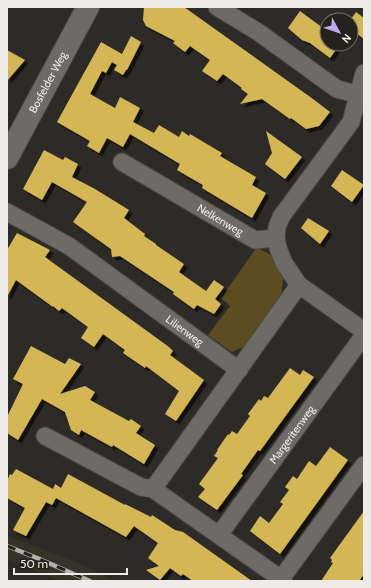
<svg xmlns="http://www.w3.org/2000/svg" width="371" height="588" font-family="Cabin,sans-serif">
<style>
.built{fill:#353227}
.green{fill:#5b4d1f}
.building{fill:#d5b655;filter:url(#shadow)}
.lines{fill:none;stroke-linecap:round;stroke-linejoin:round}
.street-casing{stroke:#494844;stroke-width:19}
.secondary-casing{stroke:#494844;stroke-width:24}
.street{stroke:#6d6b66;stroke-width:17}
.secondary{stroke:#6d6b66;stroke-width:22}
.rail-casing{stroke:#b3b2af;stroke-width:4.5}
.rail{stroke:#23221d;stroke-width:3;stroke-dasharray:9;stroke-linecap:butt}
.labels{text-anchor:middle;stroke-width:4;stroke-linejoin:round;paint-order:stroke}
.street-label{font-size:11px;fill:#edece9;stroke:#23221d}
</style>
<defs>
<filter id="shadow"><feDropShadow dx="3.5" dy="3.5" stdDeviation="0" flood-color="#0009"/></filter>
</defs>
<rect width="100%" height="100%" fill="#2d2b27"/>
<!-- built -->
<polygon class="built" points="7,535 76,562 116,581 63,581 7,560"/>
<!-- green -->
<polygon class="green" points="257,247 277,259 284,272 281,298 245,346 232,352 208,335 230,306 221,298"/>
<!-- building -->
<g class="building">
<polygon points="144,7 184,7 313,99 330,112 319,126 306,129 291,118 290,119 262,99 240,104 248,94 241,89 242,88 223,74 217,81 202,71 210,60 190,46 185,52 173,43 175,41 146,26 143,20"/>
<polygon points="300,11 327,31 327,44 340,44 330,58 310,43 302,40 288,28"/>
<polygon points="356,12 364,18 364,39 351,29 351,19"/>
<polygon points="131,36 141,42 127,70 126,70 123,75 114,70 117,65 112,62 106,73 102,71 90,94 115,108 120,97 140,108 133,122 154,133 159,125 179,137 182,131 189,136 190,134 222,153 220,156 256,177 252,185 266,193 252,218 202,188 203,185 177,170 180,164 130,134 123,147 107,138 99,153 87,146 90,141 57,122 101,42 122,54"/>
<polygon points="7,50 25,60 7,81"/>
<polygon points="266,131 302,157 285,179 265,164 272,153"/>
<polygon points="44,150 63,160 65,157 78,164 72,177 95,189 129,210 124,218 145,234 144,236 156,244 156,245 184,264 179,272 206,291 214,280 224,287 215,299 221,304 214,314 197,305 194,309 173,294 174,292 120,256 112,257 111,249 73,222 87,202 52,182 42,200 23,189"/>
<polygon points="342,170 364,185 352,202 331,186"/>
<polygon points="308,218 329,231 320,244 301,228"/>
<polygon points="17,233 50,250 45,257 169,347 173,351 170,355 204,380 176,421 165,414 179,391 146,366 145,368 123,353 125,350 103,334 94,347 81,338 88,327 62,308 59,311 53,306 53,307 16,280 7,297 7,250"/>
<polygon points="31,346 65,364 69,358 81,364 60,394 85,386 95,392 90,400 129,421 131,419 141,426 136,433 155,445 144,464 113,445 112,447 81,430 79,435 71,430 65,412 42,399 18,440 7,433 7,417 23,384 13,379"/>
<polygon points="290,368 300,375 303,370 314,377 260,451 258,450 241,474 243,475 217,510 198,497 205,489 199,484 218,458 214,456 218,450 217,450 228,434 229,435 232,431 237,434 250,416 248,414 259,399 261,401 264,396 268,398"/>
<polygon points="330,447 348,460 280,554 250,531 260,516 269,523 283,504 280,502 289,490 285,487 293,476 297,479 309,461 316,466"/>
<polygon points="16,469 53,489 55,484 61,488 68,474 125,505 125,504 151,517 152,515 175,530 183,532 252,581 193,581 183,574 181,576 170,568 160,580 146,570 159,566 148,558 158,543 134,526 126,537 56,498 52,505 46,502 26,536 13,530 25,508 7,498 7,481 10,474 12,475"/>
<polygon points="364,511 364,574 359,581 321,581 333,563 331,562 332,560 330,558"/>
</g>
<g class="lines">
<defs>
<g id="street">
<polyline points="217,7 258,32 337,89 364,96"/>
<polyline points="364,73 351,122 281,217 277,227 276,238 278,248 284,263 299,285 364,331"/>
<path id="s1" d="M122,162L255,240L276,238"/>
<path id="s2" d="M7,212L69,246L239,370"/>
<polyline points="45,436 141,487 153,489 284,581"/>
<polyline points="153,489 299,285"/>
<path id="s3" d="M219,535L364,335"/>
<polyline points="281,579 364,465"/>
</g>
<g id="secondary">
<path id="s4" d="M7,158L88,7"/>
</g>
</defs>
<!-- street casing -->
<use href="#street" class="street-casing"/>
<!-- secondary casing -->
<use href="#secondary" class="secondary-casing"/>
<!-- street -->
<use href="#street" class="street"/>
<!-- secondary -->
<use href="#secondary" class="secondary"/>
<defs>
<polyline id="rail" points="7,546 37,558 90,581"/>
</defs>
<!-- rail casing -->
<use href="#rail" class="rail-casing"/>
<!-- rail -->
<use href="#rail" class="rail"/>
</g>
<g class="labels">
<!-- street labels -->
<g class="street-label">
<text dy="4" stroke="none"><textPath href="#s4" startOffset="86">Bosfelder Weg</textPath></text>
<text dy="4" stroke="none"><textPath href="#s1" startOffset="114">Nelkenweg</textPath></text>
<text dy="4" stroke="none"><textPath href="#s2" startOffset="214">Lilienweg</textPath></text>
<text dy="4" stroke="none"><textPath href="#s3" startOffset="124">Margeritenweg</textPath></text>
</g>
</g>
<!-- border -->
<rect width="371" height="588" fill="none" stroke="#edece9" stroke-width="16"/>
<!-- north arrow -->
<g transform="translate(339 32) rotate(130)"><circle r="19" fill="#23221d" stroke="#74736f"/>
<path d="M0-3L7 15L0 10L-7 15Z" fill="#c4a7f1"/>
<text y="-6" font-size="11" font-weight="bold" text-anchor="middle" fill="#edece9">N</text>
</g>
<!-- scale -->
<path d="M14 568v6h113v-6" fill="none" stroke="#edece9" stroke-width="2"/>
<text x="20" y="568" font-size="12" fill="#edece9" stroke="#23221d" stroke-width="3" paint-order="stroke">50 m</text>
</svg>
